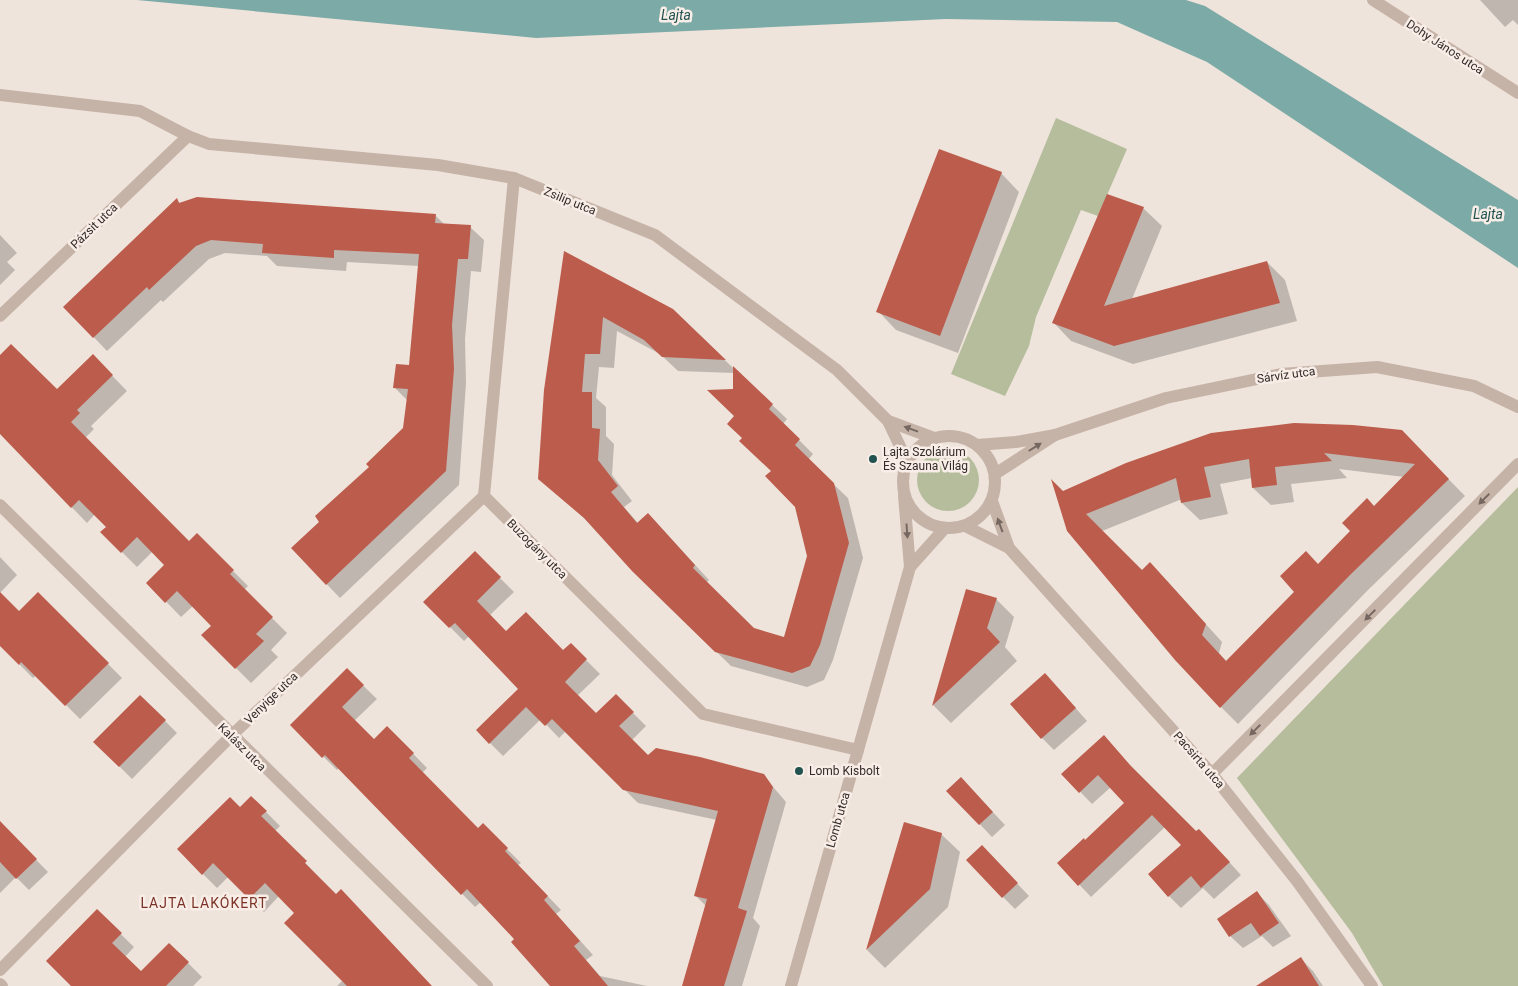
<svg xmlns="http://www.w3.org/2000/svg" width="1518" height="986" font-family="Roboto,sans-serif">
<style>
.green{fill:#b5bd9c}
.water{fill:#7caaa7}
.shadow{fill:#0003;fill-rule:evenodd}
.building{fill:#bc5c4c;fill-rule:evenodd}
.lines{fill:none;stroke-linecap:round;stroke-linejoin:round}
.minor{stroke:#c6b3a8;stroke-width:12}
.oneway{fill:#766861}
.poi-dot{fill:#215250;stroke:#f8eee7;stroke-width:2}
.labels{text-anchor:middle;stroke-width:5;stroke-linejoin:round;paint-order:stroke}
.street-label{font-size:12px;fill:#342a27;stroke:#f8eee7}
.poi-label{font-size:12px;fill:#342a27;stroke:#f8eee7;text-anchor:start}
.water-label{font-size:14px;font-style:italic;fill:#215250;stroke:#f8eee7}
.neighbourhood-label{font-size:14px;letter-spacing:1px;fill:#7c3327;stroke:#f8eee7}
</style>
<rect width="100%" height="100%" fill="#efe4db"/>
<!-- green -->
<g class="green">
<polygon points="1056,118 1127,149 1098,216 1081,210 1036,317 1029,346 1005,396 951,374"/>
<circle cx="948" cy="480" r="31"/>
<polygon points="1518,487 1518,986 1383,986 1352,933 1237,778"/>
</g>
<!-- water -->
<polygon class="water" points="137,0 1186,0 1205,6 1518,200 1518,268 1207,62 1117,22 946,19 536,38"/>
<!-- shadow -->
<g class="shadow">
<polygon points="1480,0 1518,0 1518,25 1513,20 1505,27"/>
<polygon points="1001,173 1019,192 958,353 896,330 878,311"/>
<polygon points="177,200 181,204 435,215 445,225 470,227 484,240 481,272 471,271 465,339 466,383 459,485 340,598 292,548 320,522 405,429 408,401 395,388 410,366 419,266 347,262 346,271 277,266 267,256 225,253 209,259 163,302 161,300 107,351 65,307"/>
<polygon points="1143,208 1162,226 1132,299 1267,262 1285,280 1297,321 1133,364 1071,341 1053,322"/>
<polygon points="0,235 17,253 7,262 15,270 0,285"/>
<path d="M565,253L672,310L787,419L783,424L813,454L808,460L848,498L863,558L833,660L824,680L807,687L731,666L633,570L594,527L540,478ZM617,331L660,354L678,371L734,373L736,416L743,438L772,471L796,507L808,556L784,638L753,629L706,583L709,580L662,529L638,523L624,507L632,501L612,475L614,444L606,436V407L596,398L599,367L614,368Z"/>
<polygon points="93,356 127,391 91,426 94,429 85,438 189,543 197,535 248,586 244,590 287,633 271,650 278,657 251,683 203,635 212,626 193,606 181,617 148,583 166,565 153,551 137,567 102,532 108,527 95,514 87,523 0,433 0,357 57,391"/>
<path d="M1353,426L1419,449L1465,496L1367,591L1238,724L1221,707L1063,492ZM1339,469L1404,477L1227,662L1219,653L1222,642L1167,581L1142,571L1102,531L1182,499V503L1200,520L1228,514L1220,484L1252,478L1253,488L1271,505L1294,502L1291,484L1347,478Z"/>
<polygon points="475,553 514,592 490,615 506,632 564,652 571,645 600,674 577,696 596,715 616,696 646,726 632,740 648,757 763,775 786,802 753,918 760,926 742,986 683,986 706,906 695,895 717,820 638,803 566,731 559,738 541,719 503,756 477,730 520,689 469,636 464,641 425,602"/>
<polygon points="0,557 17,575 0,593"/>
<polygon points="966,591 996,599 1014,617 1005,647 1017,661 951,723 933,705"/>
<polygon points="0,594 19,613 38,594 122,678 80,719 36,675 33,678 0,645"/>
<polygon points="347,670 377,699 354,721 374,741 387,727 427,768 422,773 478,829 483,825 521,863 518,865 561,910 556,914 593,955 586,960 600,976 647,986 553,986 516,939 481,902 475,907 339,768 337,770 291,725"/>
<polygon points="1057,687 1087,721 1054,750 1042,738"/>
<polygon points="140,696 177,733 132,779 95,742"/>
<polygon points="1104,736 1142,779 1196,833 1211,842 1241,875 1214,899 1203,888 1181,908 1169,896 1183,845 1165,827 1091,897 1059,863 1085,842 1125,803 1111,787 1092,804 1063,774"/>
<polygon points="948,791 973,791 1005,825 992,837"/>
<polygon points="251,797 280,826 275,831 336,896 341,891 430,986 337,986 343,980 296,913 279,896 264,912 228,877 217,888 178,849 240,809"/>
<polygon points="904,823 941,834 960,852 948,907 885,968 867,950"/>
<polygon points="4,827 48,872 29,890 16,877 0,893 0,831"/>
<polygon points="994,859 1029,896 1015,909 1003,897"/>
<polygon points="1257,893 1269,905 1291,936 1273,947 1262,936 1243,948 1230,936 1219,919"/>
<polygon points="97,911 134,947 125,957 141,972 169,944 202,977 193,986 72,986"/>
<polygon points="1301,959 1313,971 1323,986 1271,986"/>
</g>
<!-- building -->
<g class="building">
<polygon points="939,149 1002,172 940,336 876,312"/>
<polygon points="1107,194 1144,207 1104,306 1267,261 1280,303 1114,346 1052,323"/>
<polygon points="197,197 436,214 435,223 471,225 468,259 458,259 452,325 454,369 446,471 326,585 291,548 319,522 315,516 369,467 366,464 403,428 408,389 393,388 396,364 409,365 419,254 334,250 334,258 262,253 263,244 211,240 196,246 149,290 147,287 93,338 63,307 177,198 179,203"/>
<polygon points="564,251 673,309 726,360 662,357 644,340 603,317 600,354 585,354 582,392 592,392 592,428 600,429 598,460 618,486 611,492 637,523 648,513 695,565 693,568 754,628 784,637 807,556 795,507 765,476 771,471 739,441 742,438 727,424 734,416 707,390 733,389 733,366 773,404 769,409 800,439 795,445 834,483 849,543 820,645 810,666 792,673 715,652 632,571 584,518 538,479 544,390"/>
<polygon points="11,344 57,389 93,354 113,375 77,410 80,413 71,422 189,541 197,533 234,570 230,574 273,617 256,634 264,641 235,669 201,635 211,626 177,591 165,603 146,583 164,565 137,537 121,553 100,532 106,527 79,500 71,508 0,434 0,355"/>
<path d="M1294,423L1353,425L1402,430L1449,479L1350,575L1220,708L1175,660L1067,531L1051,479L1063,491L1126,463L1211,433ZM1324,453L1415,464L1374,506L1367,498L1342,523L1350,531L1318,564L1306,551L1280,576L1294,592L1226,661L1202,635L1206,624L1150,562L1142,570L1086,514L1176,478L1181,503L1211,497L1204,467L1249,459L1252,488L1277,485L1275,467L1332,461Z"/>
<polygon points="475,551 501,577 477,601 506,631 526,612 563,650 571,643 587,659 565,682 596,713 616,694 634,712 619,726 648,755 656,748 700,757 764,774 773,787 738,908 747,911 724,986 682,986 707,899 694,896 718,811 623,790 552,719 545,726 526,707 489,744 476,730 518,689 455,623 449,628 423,602"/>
<polygon points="966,589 997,598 987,628 1000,642 932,706"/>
<polygon points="0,592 19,611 38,592 109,663 65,706 21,662 19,665 0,646"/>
<polygon points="347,668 364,685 342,707 374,739 387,726 414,753 409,758 478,828 483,823 508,848 505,851 548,896 544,900 580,941 574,946 608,986 550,986 511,942 514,939 467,889 461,895 325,755 322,758 290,725"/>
<polygon points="1045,673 1076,708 1041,739 1010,704"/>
<polygon points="140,695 166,720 119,767 93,742"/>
<polygon points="1104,735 1130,765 1196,831 1199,829 1230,862 1201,888 1191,876 1168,897 1148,874 1181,845 1152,815 1078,886 1057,863 1084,838 1085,840 1124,803 1098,775 1079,793 1061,774"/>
<polygon points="961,777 993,812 979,825 946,791"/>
<polygon points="251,796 267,811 261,816 307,861 305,863 336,894 341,889 432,986 347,986 284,923 294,913 265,883 249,899 213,863 202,875 177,849 230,797 240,807"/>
<polygon points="0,821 37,859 16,879 0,862"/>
<polygon points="904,822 942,833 930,889 866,950"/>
<polygon points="982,845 1018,883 1002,898 966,860"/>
<polygon points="1257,891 1279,923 1260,936 1251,923 1229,937 1217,919"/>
<polygon points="97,909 122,933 112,943 141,971 169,943 189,962 166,986 71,986 46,961"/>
<polygon points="1301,957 1319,986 1256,986"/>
</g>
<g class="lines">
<!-- minor -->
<g class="minor">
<polyline points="1373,0 1518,93"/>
<polyline points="0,95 140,111 188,136 209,144 438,165 514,178 655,235 837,370 888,421 907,461"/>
<polyline points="514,178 484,496 703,714 858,750"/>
<polyline points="0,316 188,136"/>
<polyline points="888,421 934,438"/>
<polyline points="1055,435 1166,398 1281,374 1377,367 1474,386 1518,407"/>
<circle cx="949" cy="482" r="46"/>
<polyline points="977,445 1016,442 1055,435 995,474"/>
<polyline points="992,501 1009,548 1212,774 1297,881 1372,986"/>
<polyline points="0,505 487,986"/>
<polyline points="965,526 1009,548"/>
<polyline points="910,567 945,528"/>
<polyline points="1212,774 1518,464"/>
<polyline points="0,970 231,736 484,496"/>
<polyline points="0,984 2,986"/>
<polyline points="791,986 910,567 904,496"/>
</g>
</g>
<!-- one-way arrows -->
<defs><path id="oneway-solid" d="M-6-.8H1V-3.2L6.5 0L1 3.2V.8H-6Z" transform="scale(1.25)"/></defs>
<g class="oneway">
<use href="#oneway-solid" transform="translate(911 429) rotate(-160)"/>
<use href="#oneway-solid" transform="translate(1035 447) rotate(-32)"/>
<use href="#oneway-solid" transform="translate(1484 499) rotate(135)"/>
<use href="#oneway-solid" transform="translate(1000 525) rotate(-110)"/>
<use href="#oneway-solid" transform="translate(907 531) rotate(86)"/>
<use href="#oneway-solid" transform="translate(1370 615) rotate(135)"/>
<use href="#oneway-solid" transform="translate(1255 730) rotate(135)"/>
</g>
<!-- markers -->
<g class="poi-dot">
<circle cx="873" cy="459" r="5"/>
<circle cx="799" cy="771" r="5"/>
</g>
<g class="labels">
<!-- street labels -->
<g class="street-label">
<text transform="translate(1445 47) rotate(33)" y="4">Dohy János utca</text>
<text transform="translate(570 201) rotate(22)" y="4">Zsilip utca</text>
<text transform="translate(94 226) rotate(-44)" y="4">Pázsit utca</text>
<text transform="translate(1286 375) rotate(-8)" y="4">Sárvíz utca</text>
<text transform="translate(537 549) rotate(45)" y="4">Buzogány utca</text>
<text transform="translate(271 698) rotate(-44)" y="4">Venyige utca</text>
<text transform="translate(242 747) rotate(45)" y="4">Kalász utca</text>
<text transform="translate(1199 760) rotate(49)" y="4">Pacsirta utca</text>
<text transform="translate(838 820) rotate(-74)" y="4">Lomb utca</text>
</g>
<!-- poi labels -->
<g class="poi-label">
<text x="883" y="456">Lajta Szolárium<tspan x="883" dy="14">És Szauna Világ</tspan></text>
<text x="809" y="775">Lomb Kisbolt</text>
</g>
<!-- water labels -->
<g class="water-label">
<text x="676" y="20">Lajta</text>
<text x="1488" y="219">Lajta</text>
</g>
<!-- neighbourhood labels -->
<g class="neighbourhood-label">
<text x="204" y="908">LAJTA LAKÓKERT</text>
</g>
</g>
</svg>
